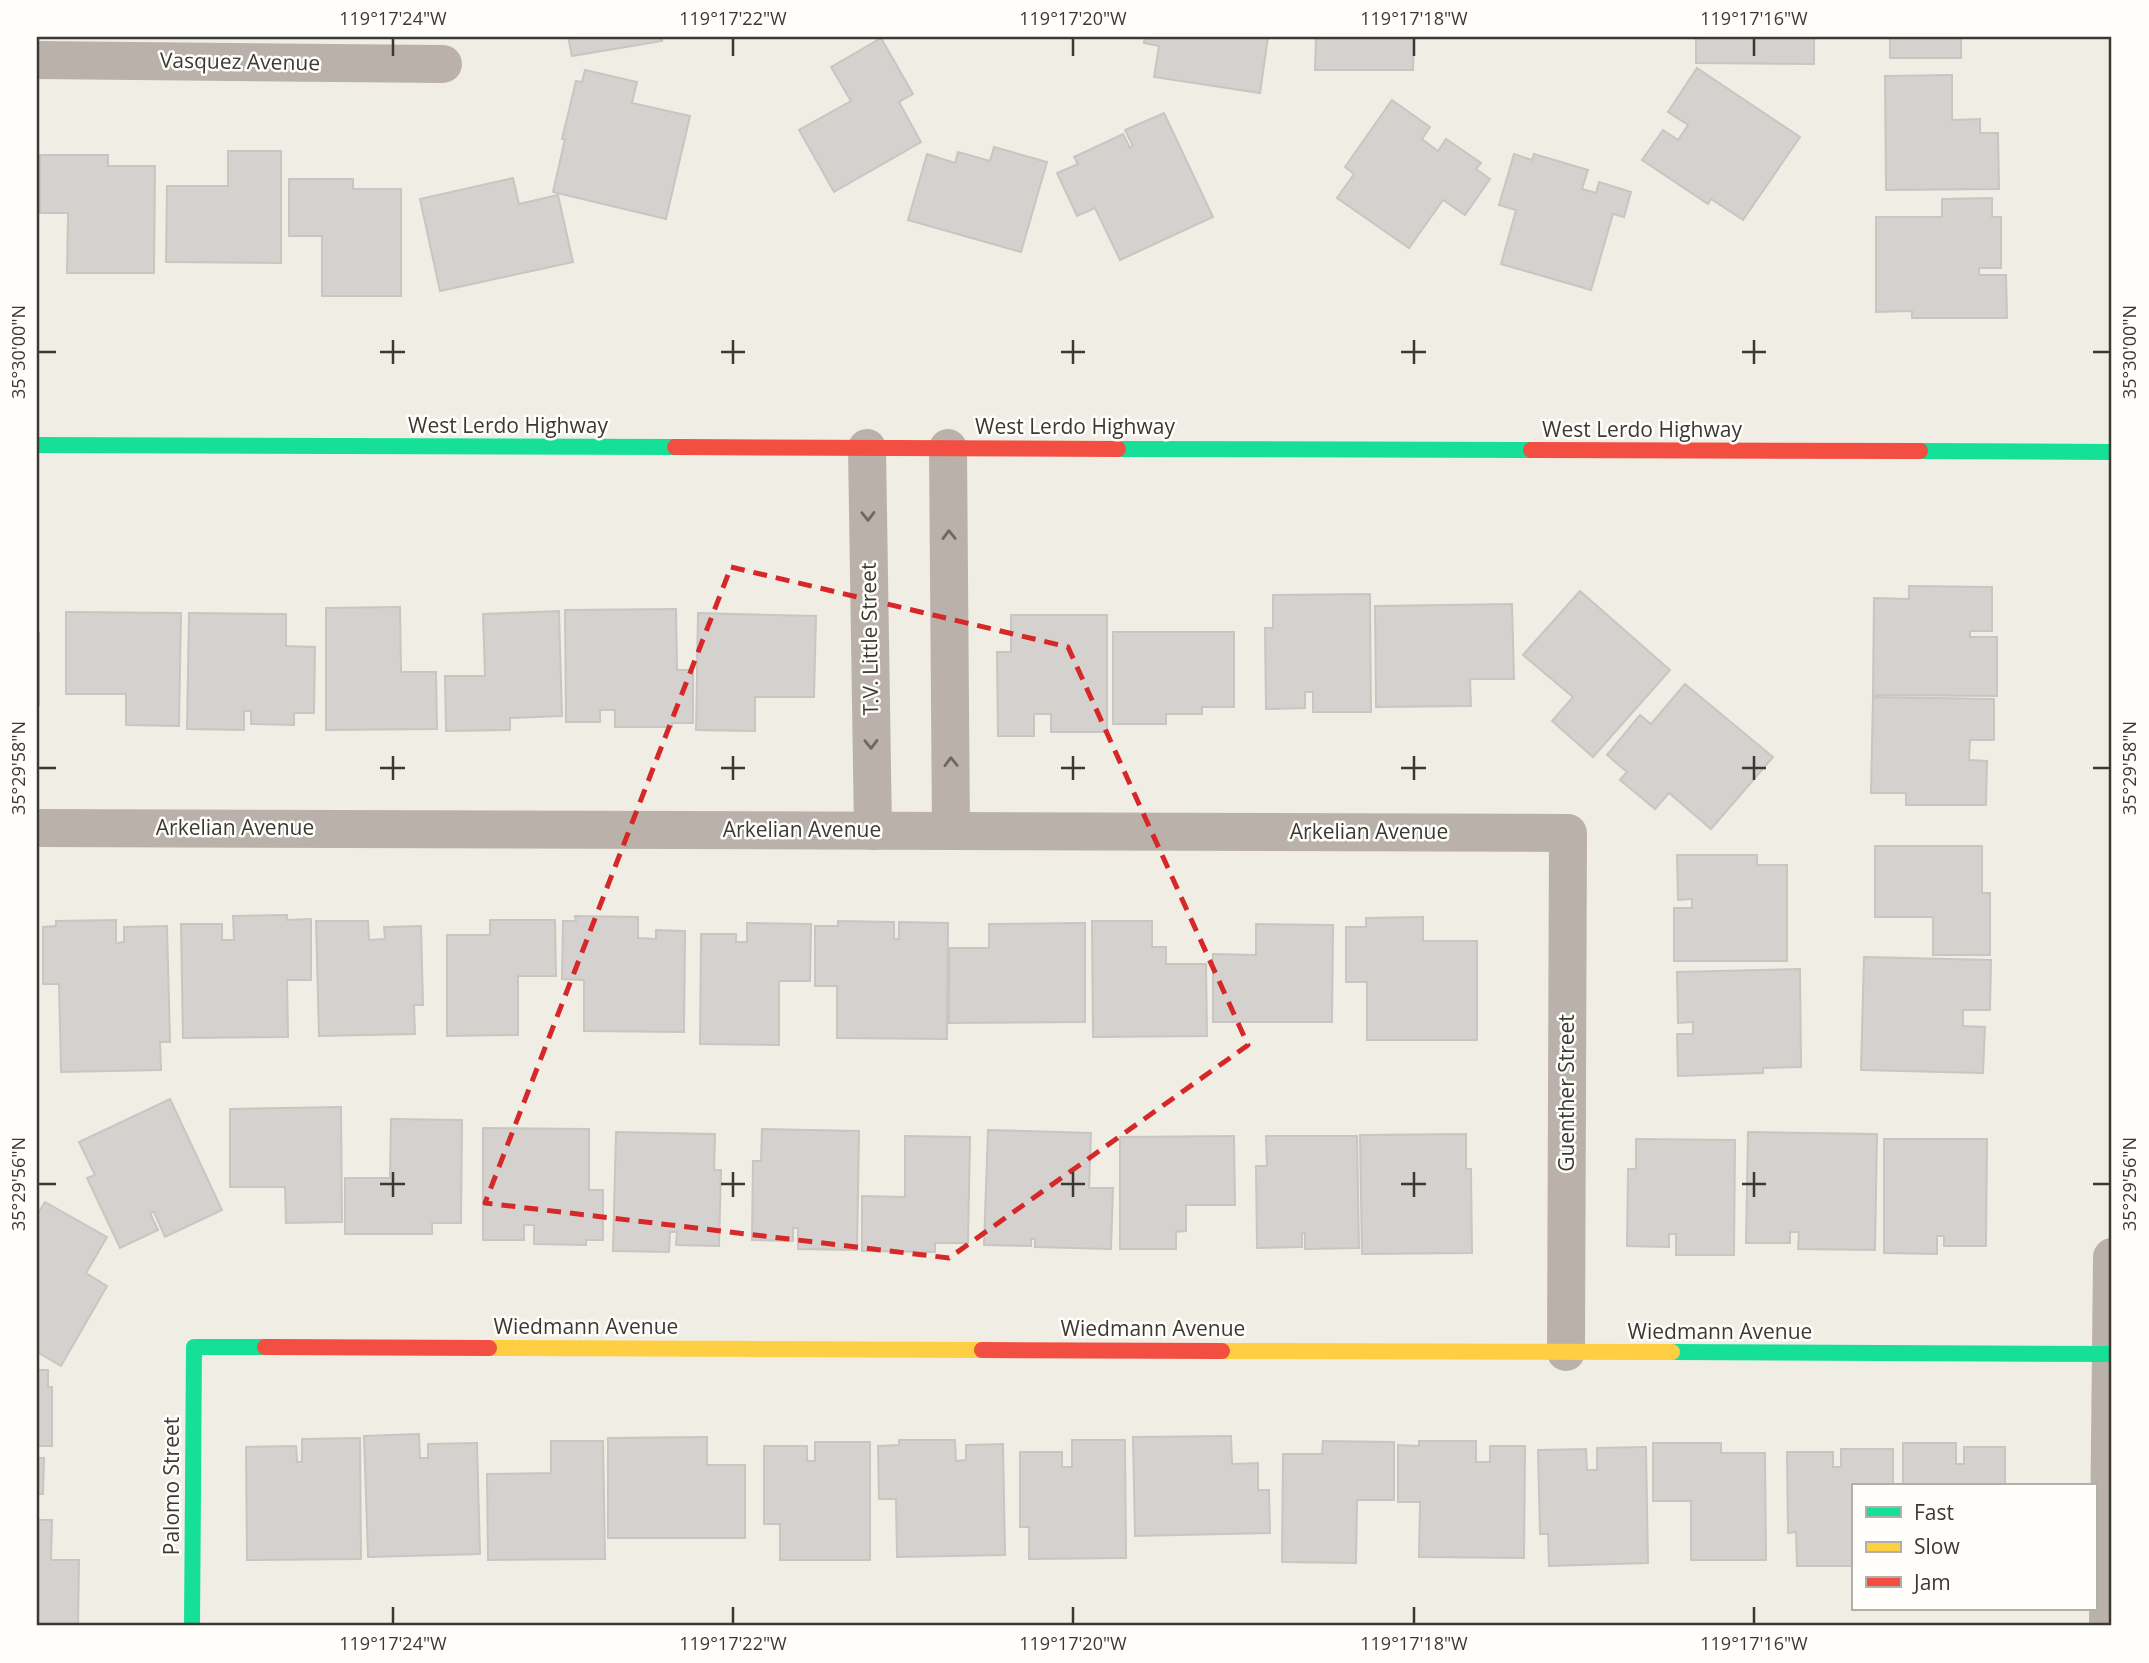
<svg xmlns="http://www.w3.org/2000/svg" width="2149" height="1663" font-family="'Open Sans',sans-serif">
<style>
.building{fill:#d4d1ce;stroke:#c8c5c2;stroke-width:2}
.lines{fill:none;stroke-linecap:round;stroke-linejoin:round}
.street{stroke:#bab2aa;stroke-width:38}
.fast{stroke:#16e098;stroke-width:16}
.slow{stroke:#ffcf43;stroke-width:16}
.jam{stroke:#f24e42;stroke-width:16}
.oneway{stroke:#6d6962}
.marked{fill:none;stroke:#d62828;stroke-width:5;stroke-dasharray:14 9;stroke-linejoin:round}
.ticks{fill:none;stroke:#3a3932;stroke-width:2.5}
.labels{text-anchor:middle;stroke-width:5;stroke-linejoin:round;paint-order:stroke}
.street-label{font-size:21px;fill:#3a3932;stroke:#fffefb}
.neatline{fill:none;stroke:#3a3932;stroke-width:2.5}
.ticks-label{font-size:18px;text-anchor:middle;fill:#3a3932}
</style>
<rect width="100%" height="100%" fill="#f0eee4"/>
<!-- building -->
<g class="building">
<polygon points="568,37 661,37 662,41 572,56"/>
<polygon points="1145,37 1268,37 1260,93 1154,77 1159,46 1144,43"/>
<polygon points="1316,37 1414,37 1413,70 1315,70"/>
<polygon points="1696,37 1814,37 1814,64 1696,63"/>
<rect x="1890" y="37" width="71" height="21"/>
<polygon points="881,38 913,94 899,102 921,142 834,192 799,130 851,101 831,67"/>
<polygon points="1697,68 1800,137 1743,220 1711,199 1708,204 1642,160 1663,130 1678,140 1688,125 1668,112"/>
<polygon points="585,70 637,82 632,103 690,116 666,219 553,192 565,139 562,139 576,81 582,82"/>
<polygon points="1952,75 1952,120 1980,119 1980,133 1998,133 1999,189 1886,190 1885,76"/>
<polygon points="1392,100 1430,127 1422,139 1438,151 1446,139 1481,163 1476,169 1490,179 1465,215 1443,200 1409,248 1337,198 1354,174 1345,167"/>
<polygon points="1164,113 1213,217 1120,260 1095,208 1077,216 1057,173 1078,164 1074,157 1123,134 1130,148 1133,146 1125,130"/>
<polygon points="994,147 1047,162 1021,252 908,220 927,154 955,163 958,152 990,161"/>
<polygon points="228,151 281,151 281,263 166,262 167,186 228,186"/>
<polygon points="1514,154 1532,160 1534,154 1588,170 1582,189 1596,193 1599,182 1631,192 1624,217 1613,214 1591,290 1501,264 1516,210 1499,205"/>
<polygon points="40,155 108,155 108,166 155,166 154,273 67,273 68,213 40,213"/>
<polygon points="513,178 519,204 558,195 573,262 440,291 420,199"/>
<polygon points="289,179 353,179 353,189 401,189 401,296 322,296 322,236 289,236"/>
<polygon points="1992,198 1992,217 2001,217 2001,268 1979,268 1979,275 2006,275 2007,318 1912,318 1912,311 1876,312 1876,217 1942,217 1942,199"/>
<polygon points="1909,586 1992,587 1992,631 1970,631 1970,637 1997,637 1997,696 1873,695 1874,598 1909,599"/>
<polygon points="1580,591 1670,670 1593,757 1552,721 1573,697 1523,655"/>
<polygon points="1370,594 1371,712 1313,712 1313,692 1305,692 1305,708 1266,709 1265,628 1273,628 1273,595"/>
<polygon points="1512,604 1514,679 1470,679 1471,706 1376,707 1375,606"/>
<polygon points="400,607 401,672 436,672 437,729 326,730 326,608"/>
<polygon points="676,609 677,670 693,670 693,723 672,723 672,727 615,727 615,710 600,710 600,722 566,722 565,610"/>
<polygon points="559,611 562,716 510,718 510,730 446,731 445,676 485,676 483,614"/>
<polygon points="66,612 181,613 179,726 126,725 126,694 66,694"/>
<polygon points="189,613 286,614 286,646 315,647 314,713 294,713 294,725 251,724 251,711 244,711 244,730 187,729"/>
<polygon points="698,613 816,616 814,697 755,697 755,731 696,730"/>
<polygon points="1011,615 1107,615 1107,732 1051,732 1051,714 1034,714 1034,736 998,736 997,652 1011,652"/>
<polygon points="1113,632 1234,632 1234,707 1202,707 1202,714 1166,714 1166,724 1113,724"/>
<rect x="37" y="633" width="2" height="72"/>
<polygon points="1685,684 1773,757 1711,829 1669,793 1655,809 1620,780 1627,772 1607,755 1640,715 1651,724"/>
<polygon points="1873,697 1994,699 1994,740 1970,740 1969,760 1987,761 1986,805 1906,805 1906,793 1871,793"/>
<polygon points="1875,846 1982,846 1982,893 1990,893 1990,955 1933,955 1933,917 1875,917"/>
<polygon points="1677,855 1757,855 1757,865 1787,865 1787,961 1674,961 1674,908 1692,908 1692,899 1678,900"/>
<polygon points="287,915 287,920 311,919 311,980 287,980 288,1037 183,1038 181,924 222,924 222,940 234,940 233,916"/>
<polygon points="575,916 638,917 638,938 656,939 656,930 685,931 684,1032 584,1031 584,980 562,979 563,921 576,921"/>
<polygon points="1423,917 1423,941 1477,941 1477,1040 1367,1040 1367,982 1346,982 1346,927 1366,927 1366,918"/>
<polygon points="116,920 116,943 124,942 124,927 167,926 170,1042 160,1042 161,1070 61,1072 59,984 43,984 43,927 56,926 56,921"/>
<polygon points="490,920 555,920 556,976 518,976 518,1035 447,1036 447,935 490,935"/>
<polygon points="316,921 368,921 369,940 385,939 384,927 421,926 423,1005 414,1005 415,1034 319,1036"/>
<polygon points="838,921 894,922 894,939 899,939 899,922 948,923 947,1039 837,1038 837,986 815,986 815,926 838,926"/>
<polygon points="1092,921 1152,921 1152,947 1166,947 1166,964 1206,964 1207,1036 1093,1037"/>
<polygon points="747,923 811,924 810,981 779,981 779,1045 700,1044 701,934 736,934 736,942 747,942"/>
<polygon points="1085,923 1085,1022 949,1023 949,948 989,948 989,924"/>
<polygon points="1256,924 1333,925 1332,1022 1213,1022 1213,954 1256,955"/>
<polygon points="1864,957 1991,960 1990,1010 1963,1010 1963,1026 1985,1027 1983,1073 1861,1070"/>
<polygon points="1800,969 1801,1067 1763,1068 1763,1073 1678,1076 1677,1034 1693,1034 1693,1022 1678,1023 1677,972"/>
<polygon points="170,1099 222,1210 165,1237 154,1212 150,1213 158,1230 120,1248 87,1178 95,1175 79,1142"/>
<polygon points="341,1107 342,1222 286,1223 285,1187 230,1187 230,1109"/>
<polygon points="391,1119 462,1120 461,1223 432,1223 432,1234 345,1234 345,1178 390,1178"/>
<polygon points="483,1128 589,1129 589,1190 603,1190 603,1240 586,1240 586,1245 534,1244 534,1225 524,1225 524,1240 483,1240"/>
<polygon points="762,1129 859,1131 857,1250 798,1249 798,1228 793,1228 793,1241 752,1240 753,1161 761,1161"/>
<polygon points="988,1130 1091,1133 1089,1188 1113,1188 1111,1249 1035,1247 1035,1239 1031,1239 1031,1246 984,1245"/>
<polygon points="616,1132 715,1134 714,1170 721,1170 719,1246 676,1245 677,1232 670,1232 669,1252 613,1251"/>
<polygon points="1748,1132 1877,1134 1875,1250 1798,1249 1799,1232 1790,1232 1790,1243 1746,1243"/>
<polygon points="1466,1134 1466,1169 1471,1169 1472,1253 1362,1254 1360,1135"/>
<polygon points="905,1136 970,1137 968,1243 935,1243 935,1252 862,1251 862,1196 905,1197"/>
<polygon points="1234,1136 1235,1205 1186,1205 1186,1231 1176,1232 1176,1249 1120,1249 1120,1137"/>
<polygon points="1266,1136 1357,1136 1359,1248 1305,1249 1305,1233 1302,1233 1302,1247 1257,1248 1256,1166 1267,1166"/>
<polygon points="1636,1139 1735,1140 1734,1255 1676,1255 1676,1234 1669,1234 1669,1247 1627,1246 1628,1169 1636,1169"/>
<polygon points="1884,1139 1987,1139 1986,1246 1944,1246 1944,1236 1937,1236 1937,1254 1884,1253"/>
<polygon points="45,1202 107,1237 86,1273 107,1286 61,1366 37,1352 37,1215"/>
<polygon points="37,1370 48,1370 48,1387 52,1387 52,1446 37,1446"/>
<polygon points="419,1434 420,1458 428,1458 428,1444 477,1443 480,1554 368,1557 364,1436"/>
<polygon points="1231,1436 1232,1464 1258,1463 1258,1490 1269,1490 1270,1533 1135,1536 1133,1437"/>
<polygon points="707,1437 707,1465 745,1465 745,1538 608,1538 608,1438"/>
<polygon points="360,1438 361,1559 247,1560 246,1447 296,1446 297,1462 302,1462 302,1439"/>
<polygon points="899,1440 955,1440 956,1461 966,1460 966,1445 1003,1444 1005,1555 897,1557 896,1499 879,1499 878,1446 899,1445"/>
<polygon points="1072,1440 1125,1440 1126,1558 1029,1559 1029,1527 1020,1527 1020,1452 1062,1452 1062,1467 1072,1467"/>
<polygon points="551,1441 603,1441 605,1559 488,1560 487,1474 551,1473"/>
<polygon points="1323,1441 1394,1442 1394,1500 1357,1500 1356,1563 1282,1562 1283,1454 1322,1454"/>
<polygon points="1419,1441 1476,1441 1476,1462 1490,1462 1490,1446 1525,1446 1524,1558 1419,1557 1420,1502 1398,1502 1398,1445 1419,1446"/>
<polygon points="815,1442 870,1442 870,1560 780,1560 780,1524 764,1524 764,1446 807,1446 807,1461 815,1461"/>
<polygon points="1653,1443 1721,1443 1721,1453 1765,1453 1766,1560 1691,1560 1691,1501 1653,1501"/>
<polygon points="1903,1443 1956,1443 1956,1464 1964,1464 1964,1447 2005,1447 2005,1486 1903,1486"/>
<polygon points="1646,1447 1648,1563 1549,1566 1548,1534 1540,1534 1538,1450 1586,1449 1587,1470 1597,1470 1597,1448"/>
<polygon points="1841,1449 1893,1449 1893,1486 1853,1486 1853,1566 1797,1566 1796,1532 1788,1533 1787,1452 1833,1452 1833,1467 1841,1467"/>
<polygon points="37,1458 44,1458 43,1494 37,1494"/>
<polygon points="37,1520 52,1520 51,1560 79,1560 78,1626 37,1626"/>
</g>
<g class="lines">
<!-- street -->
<g class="street">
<polyline points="37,60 443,64"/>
<polyline points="867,448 873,831"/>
<polyline points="948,448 951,831"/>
<polyline points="37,828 1568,833 1566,1352"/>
<polyline points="2108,1626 2112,1257"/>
</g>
<!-- fast -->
<g class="fast">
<polyline points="37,445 675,447"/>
<polyline points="1118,449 1531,450"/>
<polyline points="1920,451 2112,452"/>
<polyline points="1672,1352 2111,1354"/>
<polyline points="192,1626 194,1347 265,1347"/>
</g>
<!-- slow -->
<g class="slow">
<polyline points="489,1348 982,1350"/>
<polyline points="1222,1351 1672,1352"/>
</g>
<!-- jam -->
<g class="jam">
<polyline points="675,447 1118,449"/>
<polyline points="1531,450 1920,451"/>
<polyline points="265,1347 489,1348"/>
<polyline points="982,1350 1222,1351"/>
</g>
</g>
<!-- one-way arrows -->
<defs><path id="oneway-chevron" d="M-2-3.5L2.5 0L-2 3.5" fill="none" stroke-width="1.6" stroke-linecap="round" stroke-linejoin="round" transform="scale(1.75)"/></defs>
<g class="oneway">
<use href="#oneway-chevron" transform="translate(868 516) rotate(89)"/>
<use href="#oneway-chevron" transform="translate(949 535) rotate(-91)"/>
<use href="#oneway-chevron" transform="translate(871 744) rotate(89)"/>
<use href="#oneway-chevron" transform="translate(951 762) rotate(-91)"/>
</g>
<!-- marked area -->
<path class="marked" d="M731,567L1068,647L1248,1045L949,1258L485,1203Z"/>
<!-- ticks -->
<path class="ticks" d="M393,38V56M733,38V56M1073,38V56M1414,38V56M1754,38V56M393,340V364M733,340V364M1073,340V364M1414,340V364M1754,340V364M38,352H56M380,352H405M721,352H745M1061,352H1085M1401,352H1426M1742,352H1766M2093,352H2110M393,756V780M733,756V780M1073,756V780M1414,756V780M1754,756V780M38,768H56M380,768H405M721,768H745M1061,768H1085M1401,768H1426M1742,768H1766M2093,768H2110M393,1172V1197M733,1172V1197M1073,1172V1197M1414,1172V1197M1754,1172V1197M38,1184H56M380,1184H405M721,1184H745M1061,1184H1085M1401,1184H1426M1742,1184H1766M2093,1184H2110M393,1607V1624M733,1607V1624M1073,1607V1624M1414,1607V1624M1754,1607V1624"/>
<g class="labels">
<!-- street labels -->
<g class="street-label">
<text transform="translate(240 62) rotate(1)" y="7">Vasquez Avenue</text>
<text x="508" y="433">West Lerdo Highway</text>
<text x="1075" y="434">West Lerdo Highway</text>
<text x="1642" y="437">West Lerdo Highway</text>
<text transform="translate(870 639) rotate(-91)" y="7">T.V. Little Street</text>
<text x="235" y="835">Arkelian Avenue</text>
<text x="802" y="837">Arkelian Avenue</text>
<text x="1369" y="839">Arkelian Avenue</text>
<text transform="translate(1567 1093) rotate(-90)" y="7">Guenther Street</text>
<text x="586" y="1334">Wiedmann Avenue</text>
<text x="1153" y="1336">Wiedmann Avenue</text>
<text x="1720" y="1339">Wiedmann Avenue</text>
<text transform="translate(172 1486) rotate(-90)" y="7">Palomo Street</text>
</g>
</g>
<!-- border -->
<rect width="2149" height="1663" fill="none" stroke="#fffefb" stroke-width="77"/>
<!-- legend -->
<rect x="1852" y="1484" width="245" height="126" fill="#fffefb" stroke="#b0afab" stroke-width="2"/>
<rect x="1866" y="1507" width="35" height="10" fill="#16e098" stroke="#b0afab" stroke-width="2"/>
<text x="1914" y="1520" font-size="21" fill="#3a3932">Fast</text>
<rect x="1866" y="1542" width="35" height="10" fill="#ffcf43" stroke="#b0afab" stroke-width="2"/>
<text x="1914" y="1554" font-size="21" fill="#3a3932">Slow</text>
<rect x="1866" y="1577" width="35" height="10" fill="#f24e42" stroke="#b0afab" stroke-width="2"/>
<text x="1914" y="1590" font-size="21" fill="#3a3932">Jam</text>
<rect x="38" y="38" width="2072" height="1586" class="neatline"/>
<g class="ticks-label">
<text x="393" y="25">119°17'24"W</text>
<text x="733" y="25">119°17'22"W</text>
<text x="1073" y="25">119°17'20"W</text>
<text x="1414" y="25">119°17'18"W</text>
<text x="1754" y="25">119°17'16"W</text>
<text transform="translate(19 352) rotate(-90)" y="6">35°30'00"N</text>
<text transform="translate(2130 352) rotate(-90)" y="6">35°30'00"N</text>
<text transform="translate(19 768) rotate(-90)" y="6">35°29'58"N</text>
<text transform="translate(2130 768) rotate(-90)" y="6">35°29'58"N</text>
<text transform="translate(19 1184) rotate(-90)" y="6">35°29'56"N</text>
<text transform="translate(2130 1184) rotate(-90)" y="6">35°29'56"N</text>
<text x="393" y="1650">119°17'24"W</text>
<text x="733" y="1650">119°17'22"W</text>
<text x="1073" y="1650">119°17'20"W</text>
<text x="1414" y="1650">119°17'18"W</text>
<text x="1754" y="1650">119°17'16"W</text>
</g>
</svg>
